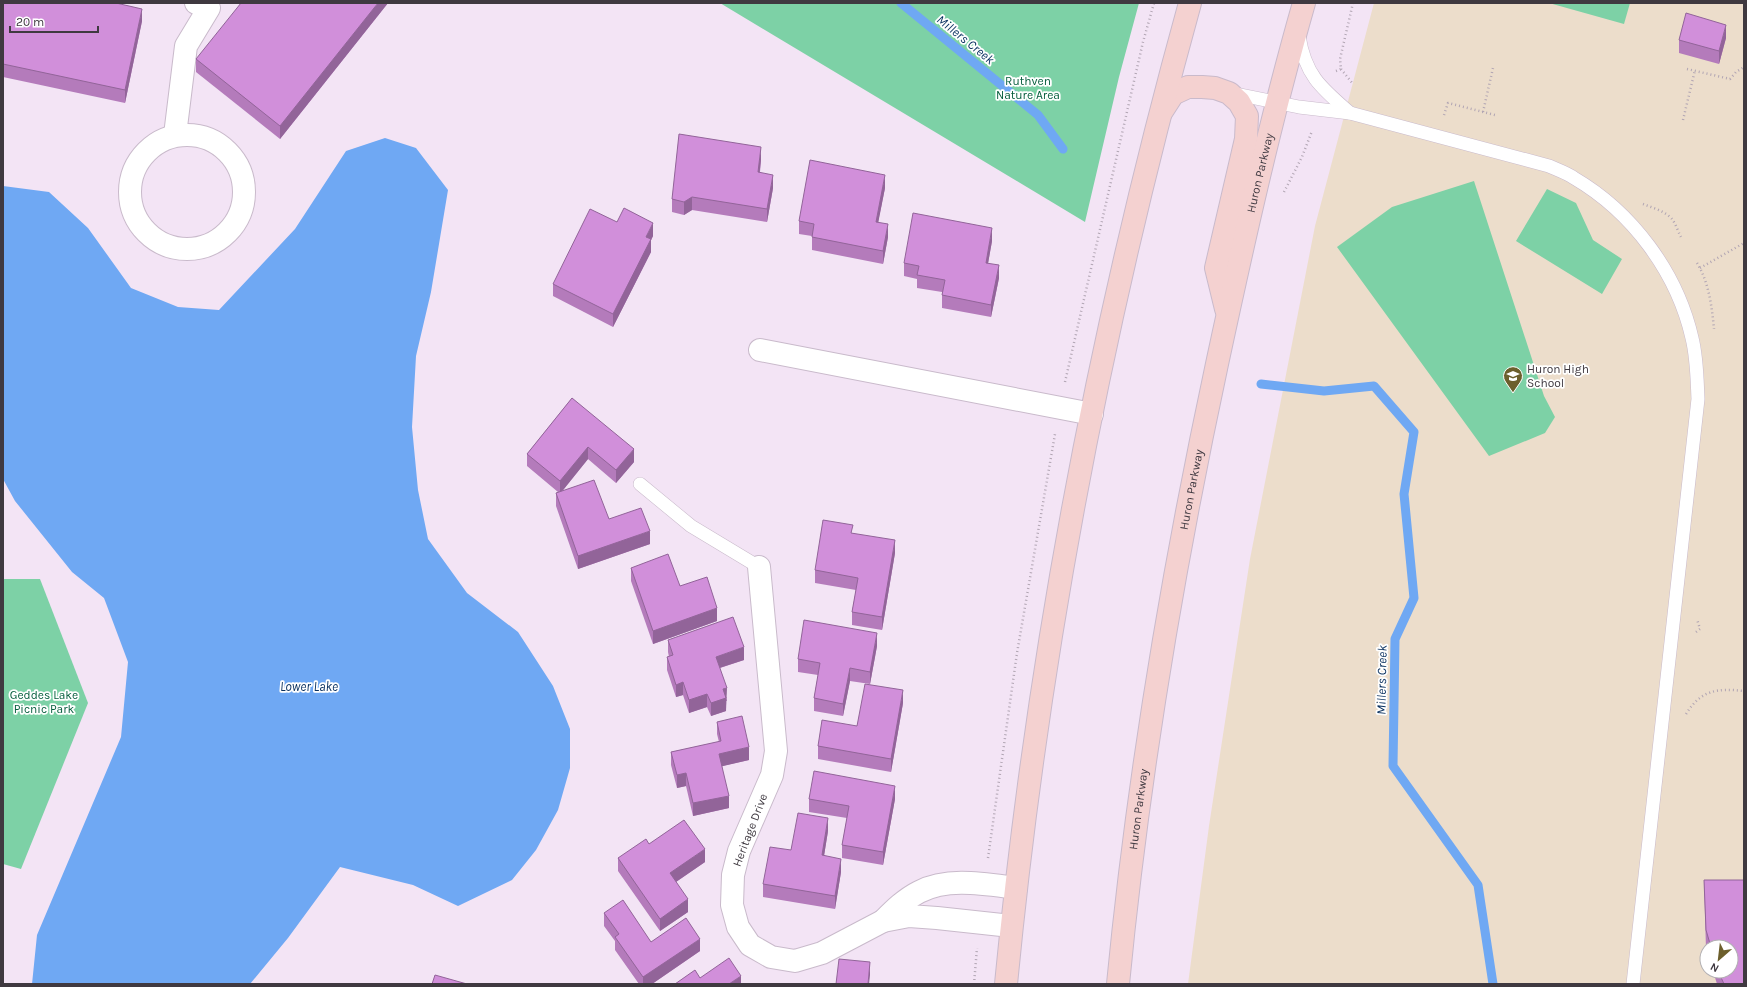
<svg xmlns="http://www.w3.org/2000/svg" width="1747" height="987" font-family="Karla,sans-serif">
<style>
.education{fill:#ecddcb;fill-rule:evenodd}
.green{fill:#7dd1a6}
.water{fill:#6fa8f3}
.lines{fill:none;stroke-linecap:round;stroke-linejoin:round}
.stream{stroke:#6fa8f3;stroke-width:9}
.lane-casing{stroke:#c9bacb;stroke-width:14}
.street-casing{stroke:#c9bacb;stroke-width:24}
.secondary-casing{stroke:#c9bacb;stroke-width:24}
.path{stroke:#b1a5b3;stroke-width:2.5;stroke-dasharray:1 3;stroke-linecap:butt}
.lane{stroke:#fff;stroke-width:13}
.street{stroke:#fff;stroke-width:22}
.secondary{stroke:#f4d1d0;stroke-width:22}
.wall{fill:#b47bbb}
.shaded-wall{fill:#926499}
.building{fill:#d18fda;stroke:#926499}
.labels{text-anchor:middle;stroke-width:3.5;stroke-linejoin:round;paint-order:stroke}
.park-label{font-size:12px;fill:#055d3c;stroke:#fff}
.street-label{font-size:12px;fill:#3f3940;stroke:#fff}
.poi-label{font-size:12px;fill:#3f3940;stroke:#fff;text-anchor:start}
.water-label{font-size:13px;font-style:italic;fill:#082f5e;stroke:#fff}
</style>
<rect width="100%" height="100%" fill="#f3e4f5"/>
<!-- education -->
<path class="education" d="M1374,3H1744V984H1188L1209,826L1250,559L1315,226ZM1707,947H1731V971H1707Z"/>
<!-- green -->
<g class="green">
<polygon points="720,3 1139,3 1119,77 1085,222"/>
<polygon points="1549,3 1630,3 1624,24"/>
<polygon points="1474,181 1544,396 1555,417 1545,433 1489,456 1337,247 1392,207"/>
<polygon points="1547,189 1576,203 1593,240 1622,259 1602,294 1516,241"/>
<polygon points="3,579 40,579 88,703 21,869 3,864"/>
</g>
<!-- water -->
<polygon class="water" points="385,138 416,148 448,190 431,292 416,356 412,427 418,490 428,539 467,593 518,632 553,686 570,729 570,768 558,810 536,850 512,880 458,906 413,885 340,867 288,938 250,984 32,984 37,935 121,737 128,662 104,598 72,572 15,501 3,479 3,186 49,192 88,228 131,288 178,307 219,310 295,229 346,151"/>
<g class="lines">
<!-- stream -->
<g class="stream">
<polyline points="901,3 1038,115 1063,149"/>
<polyline points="1261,384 1324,391 1374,386 1414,432 1404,494 1414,598 1395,639 1393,766 1478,885 1493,984"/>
</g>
<defs>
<g id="lane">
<path d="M1299,36C1305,75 1321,88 1350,113"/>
<path d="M1231,93L1299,107L1350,113L1549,166C1558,170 1567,173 1574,178C1632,212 1677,272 1692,338C1697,358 1697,378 1698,399L1633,984"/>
<polyline points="640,484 691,526 759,567"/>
</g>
<g id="street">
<circle cx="187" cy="192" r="57"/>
<polyline points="175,135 186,46 209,8 196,3"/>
<polyline points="760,350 1092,414"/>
<polyline points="759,567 776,751 772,775 739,851 733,875 732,905 738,927 750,945 771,957 795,961 822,953 883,921"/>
<path d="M1011,926L937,918L909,916L883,921C894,910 905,899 919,892C948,877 984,884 1016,888"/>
</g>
<g id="secondary">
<polyline points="1162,111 1173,94 1188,87 1202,87 1215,88 1229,93 1239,102 1247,116 1246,139 1216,268 1226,309"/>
<path d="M1006,984C1038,653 1101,324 1190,3"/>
<path id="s1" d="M1118,984C1138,776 1173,569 1217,364C1243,243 1270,122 1304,3"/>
</g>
</defs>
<!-- lane casing -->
<use href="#lane" class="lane-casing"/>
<!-- street casing -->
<use href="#street" class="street-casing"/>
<!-- secondary casing -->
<use href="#secondary" class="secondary-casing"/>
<!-- path -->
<g class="path">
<polyline points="1341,69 1353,84"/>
<polyline points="1687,69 1730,79 1736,72 1744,67"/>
<polyline points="1336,71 1341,69 1340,59 1353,3"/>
<polyline points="1483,112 1493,68"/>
<polyline points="1444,115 1448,103 1495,115"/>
<polyline points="1683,120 1695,70"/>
<polyline points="1284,192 1302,157 1312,131"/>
<path d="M1643,204C1653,208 1665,211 1672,219C1676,224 1678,232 1681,237"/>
<path d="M1697,263C1709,282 1712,308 1714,329"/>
<polyline points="1700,268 1744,243"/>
<polyline points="1065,382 1143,42 1154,3"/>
<polyline points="1696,632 1700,629 1697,619"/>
<path d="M1686,714C1701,690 1717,688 1744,691"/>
<polyline points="988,858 1017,653 1055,434"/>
<polyline points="974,984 977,948"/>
</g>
<!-- lane -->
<use href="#lane" class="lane"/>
<!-- street -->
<use href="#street" class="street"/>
<!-- secondary -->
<use href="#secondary" class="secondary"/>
</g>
<!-- wall -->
<g class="wall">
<polygon points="3,3 142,21 125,103 3,77"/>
<polygon points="388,3 280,139 196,72 196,59"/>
<polygon points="1726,38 1719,64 1679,53 1679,40"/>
<polygon points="761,160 760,172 773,188 767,222 692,210 684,215 672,212 672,199"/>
<polygon points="885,188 878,222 888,237 883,264 812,250 812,236 799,234 799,221"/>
<polygon points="617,222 653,236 651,240 651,252 613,327 553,296 553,284"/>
<polygon points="992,241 988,263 999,278 991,317 942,308 942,292 917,288 917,279 904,276 904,263"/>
<polygon points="572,398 634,462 616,483 588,459 562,491 650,544 578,569 556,506 556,493 558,492 527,466 527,454"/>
<polygon points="853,533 895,553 882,630 852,625 852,612 856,590 815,583 815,570"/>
<polygon points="631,568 680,586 717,621 653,644 631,581"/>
<polygon points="668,640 744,660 720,668 727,701 726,701 726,711 711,716 707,707 689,713 683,695 676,697 667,670 667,657 669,657 668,652"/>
<polygon points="877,646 870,684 850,681 843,716 814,711 814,698 818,675 798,672 798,659"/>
<polygon points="903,703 891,772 818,759 818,746"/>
<polygon points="717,722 749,760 722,766 729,808 693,816 686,786 677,788 671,765 671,752 719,742 717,734"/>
<polygon points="809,799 895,799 883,865 842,858 842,845 847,818 809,812"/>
<polygon points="828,831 824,856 841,872 835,909 763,897 763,884 791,850"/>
<polygon points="649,844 705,862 676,882 688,912 660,931 618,871 618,858"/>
<polygon points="1704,880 1744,880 1744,984 1717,984 1713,971 1731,971 1731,947 1707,947 1707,954 1706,949"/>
<polygon points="604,913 651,942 700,951 652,984 639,984 615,950 615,941 604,926"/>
</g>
<!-- shaded-wall -->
<g class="shaded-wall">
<polygon points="378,3 388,3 280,139 280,126"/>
<polygon points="142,9 142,21 125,103 125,90"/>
<polygon points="1726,25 1726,38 1719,64 1719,51"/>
<polygon points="761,147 761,160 758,185 758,172"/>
<polygon points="773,175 773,188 767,222 767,209"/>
<polygon points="885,175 885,188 876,234 876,222"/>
<polygon points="692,197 692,210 684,215 684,202"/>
<polygon points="653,223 653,236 651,240 651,252 613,327 613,314 646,237"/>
<polygon points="888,224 888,237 883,264 883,251"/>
<polygon points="992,228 992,241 986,275 986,263"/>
<polygon points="999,265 999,278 991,317 991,305"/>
<polygon points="588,447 588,459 560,494 560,481"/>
<polygon points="634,449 634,462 616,483 616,470"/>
<polygon points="650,531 650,544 578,569 578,556"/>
<polygon points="895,540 895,553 882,630 882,617"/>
<polygon points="717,608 717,621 653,644 653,631"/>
<polygon points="877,633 877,646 870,684 870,672"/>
<polygon points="744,647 744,660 716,669 716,657"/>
<polygon points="850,668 850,681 843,716 843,704"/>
<polygon points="683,682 683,695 676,697 676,685"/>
<polygon points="727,688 726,711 711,716 711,703 723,689"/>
<polygon points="903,690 903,703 891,772 891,759"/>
<polygon points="707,694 707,707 689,713 689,700"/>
<polygon points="749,747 749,760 719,767 719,754"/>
<polygon points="686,773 686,786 677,788 677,775"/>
<polygon points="895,786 895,799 883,865 883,852"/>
<polygon points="729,796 729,808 693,816 693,803"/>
<polygon points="828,818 828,831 822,868 822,855"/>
<polygon points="705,849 705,862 670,886 670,873"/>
<polygon points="841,859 841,872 835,909 835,896"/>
<polygon points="688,899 688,912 660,931 660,919"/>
<polygon points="700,939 700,951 652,984 643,984 643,977"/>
<polygon points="870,962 870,975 869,984 868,984"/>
<polygon points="741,976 741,984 729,984"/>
</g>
<!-- building -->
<g class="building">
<polygon points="3,3 116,3 142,9 125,90 3,64"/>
<polygon points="241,3 378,3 280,126 196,59"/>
<polygon points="1686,13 1726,25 1719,51 1679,40"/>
<polygon points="679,134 761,147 758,172 773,175 767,209 692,197 684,202 672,199"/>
<polygon points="810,160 885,175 876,222 888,224 883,251 812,237 814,224 799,221"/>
<polygon points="624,208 653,223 646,237 651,239 613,314 553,284 590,209 617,222"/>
<polygon points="913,213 992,228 986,263 999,265 991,305 942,295 945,280 917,275 919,266 904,263"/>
<polygon points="572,398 634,449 616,470 588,447 560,481 527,454"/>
<polygon points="594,480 609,519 641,508 650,531 578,556 556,493"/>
<polygon points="823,520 853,525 851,533 895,540 882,617 852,612 858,578 815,570"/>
<polygon points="668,554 680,586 707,577 717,608 653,631 631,568"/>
<polygon points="733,617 744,647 716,657 727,688 723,689 726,698 711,703 707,694 689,700 683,682 676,685 667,657 673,655 668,640"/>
<polygon points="804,620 877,633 870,672 850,668 843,704 814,698 820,663 798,659"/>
<polygon points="865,684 903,690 891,759 818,746 822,720 857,726"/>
<polygon points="742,716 749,747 719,754 729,796 693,803 686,773 677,775 671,752 721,741 717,722"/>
<polygon points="814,771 895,786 883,852 842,845 849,806 809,799"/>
<polygon points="798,813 828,818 822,855 841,859 835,896 763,884 770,847 791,850"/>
<polygon points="684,820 705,849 670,873 688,899 660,919 618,858 646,839 649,844"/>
<polygon points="1704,880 1744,880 1744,984 1724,984 1719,973 1718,971 1731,971 1731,947 1711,947 1706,930"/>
<polygon points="623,900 651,942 686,918 700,939 643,977 615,937 619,934 604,913"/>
<polygon points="729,958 741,976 729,984 675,984 695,970 700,978"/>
<polygon points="839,959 870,962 868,984 836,984"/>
<polygon points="435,975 467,984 432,984"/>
</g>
<!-- icons -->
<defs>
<symbol id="school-pin" viewBox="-11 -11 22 30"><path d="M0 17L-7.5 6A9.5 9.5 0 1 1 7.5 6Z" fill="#6c5f2c" stroke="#fff"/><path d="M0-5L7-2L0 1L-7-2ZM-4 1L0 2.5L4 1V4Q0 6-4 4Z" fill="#fff"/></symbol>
</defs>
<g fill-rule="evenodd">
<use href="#school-pin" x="1502" y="365" width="22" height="30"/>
</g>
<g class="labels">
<!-- park labels -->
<g class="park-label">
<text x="1028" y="85">Ruthven<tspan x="1028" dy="14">Nature Area</tspan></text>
<text x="44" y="699">Geddes Lake<tspan x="44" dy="14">Picnic Park</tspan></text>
</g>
<!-- street labels -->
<g class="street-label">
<text dy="4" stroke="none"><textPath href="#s1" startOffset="824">Huron Parkway</textPath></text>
<text dy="4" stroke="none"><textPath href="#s1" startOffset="500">Huron Parkway</textPath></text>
<text dy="4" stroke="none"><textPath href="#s1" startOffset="176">Huron Parkway</textPath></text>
<text transform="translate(750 830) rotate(-69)" y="4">Heritage Drive</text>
</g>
<!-- poi labels -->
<g class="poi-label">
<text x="1527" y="373">Huron High<tspan x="1527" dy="14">School</tspan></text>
</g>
<!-- water labels -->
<g class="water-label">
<text transform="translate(966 39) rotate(39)" y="5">Millers Creek</text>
<text transform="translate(1381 680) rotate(-89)" y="5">Millers Creek</text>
<text x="309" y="691">Lower Lake</text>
</g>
</g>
<!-- border -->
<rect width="1747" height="987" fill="none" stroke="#3f3940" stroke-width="8"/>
<!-- north arrow -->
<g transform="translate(1719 959) rotate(208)"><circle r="19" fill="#ffffff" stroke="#b2b0b3"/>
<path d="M0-3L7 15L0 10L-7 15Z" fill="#6c5f2c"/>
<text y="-6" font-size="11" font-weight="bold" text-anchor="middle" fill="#3f3940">N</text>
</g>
<!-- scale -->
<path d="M10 26v6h88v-6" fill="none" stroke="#3f3940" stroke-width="2"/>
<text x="16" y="26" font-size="12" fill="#3f3940" stroke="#ffffff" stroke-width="3" paint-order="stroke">20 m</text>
</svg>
